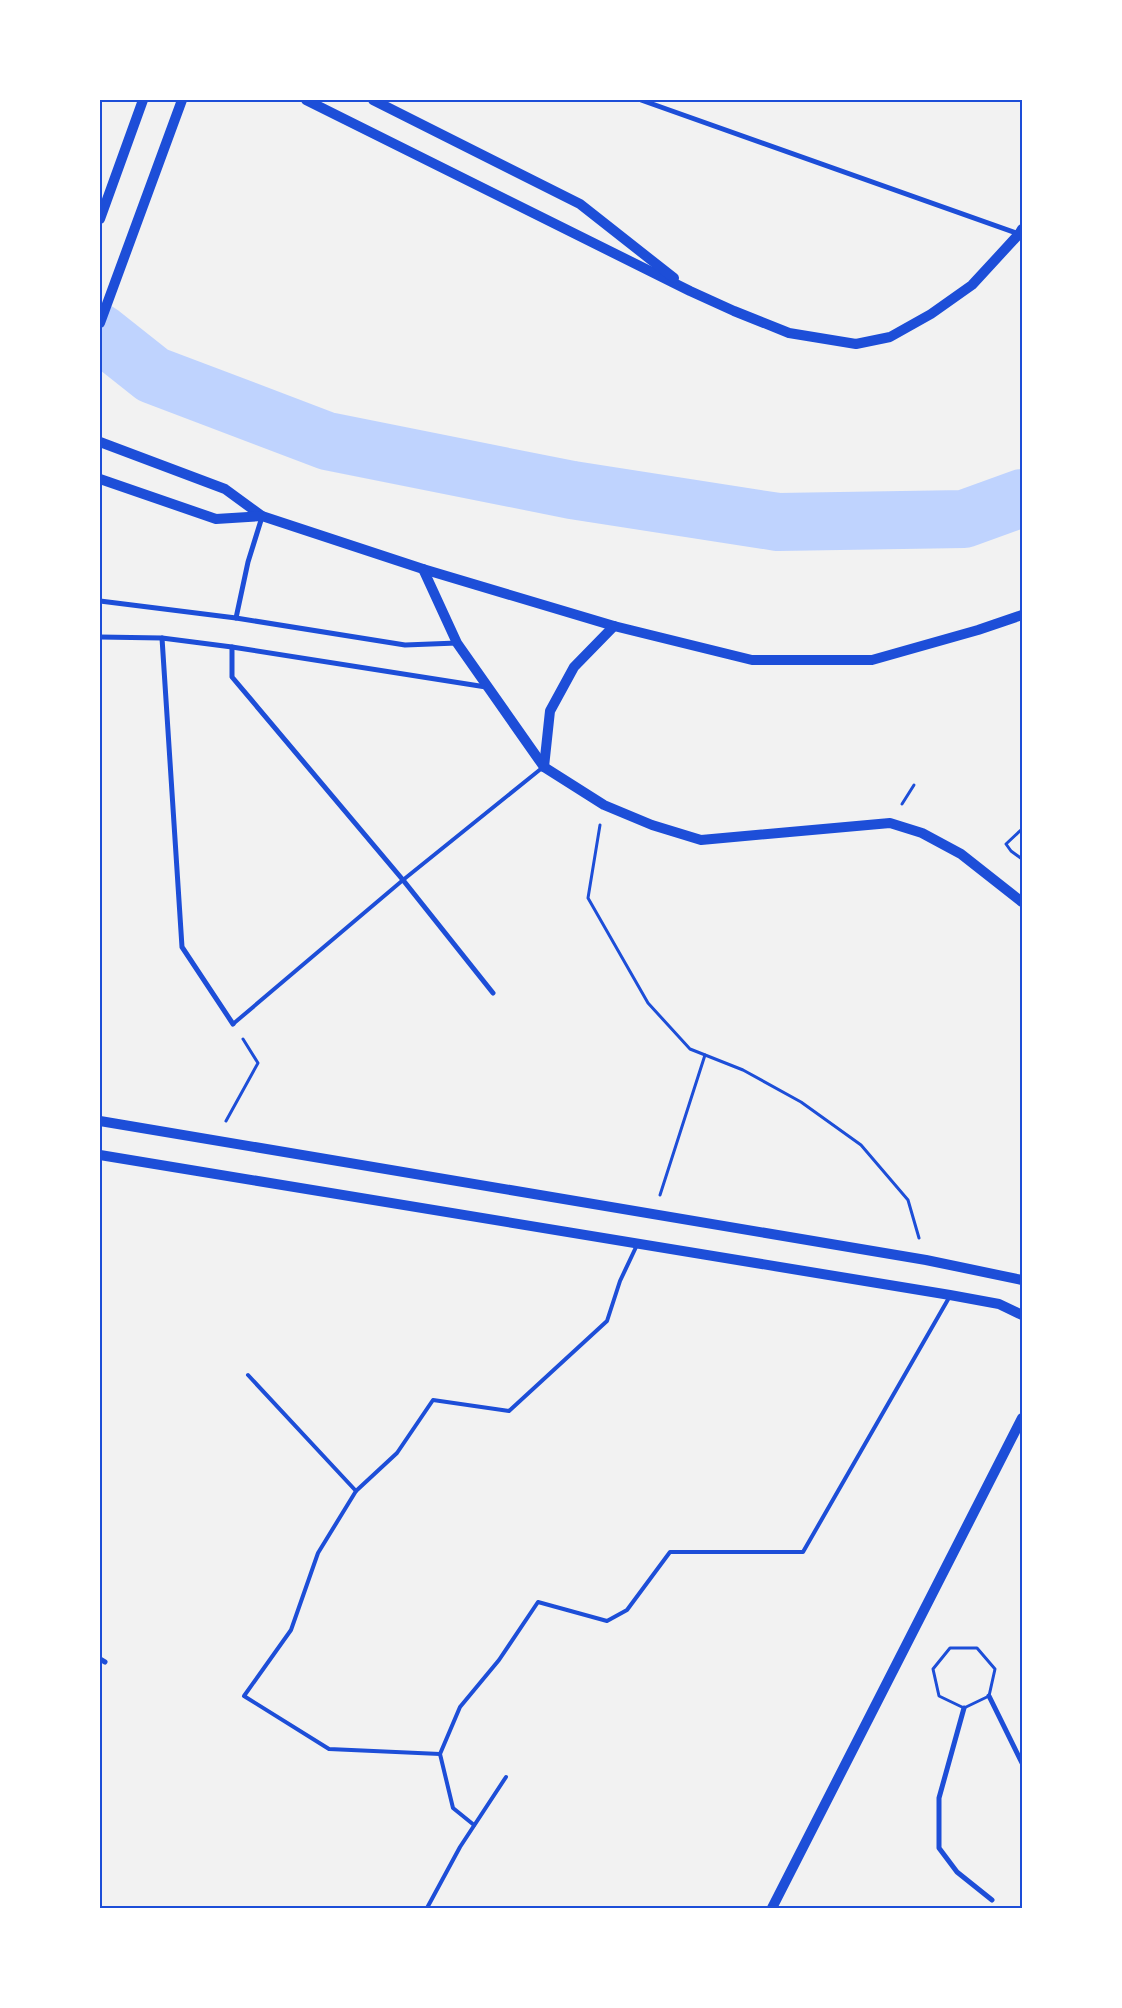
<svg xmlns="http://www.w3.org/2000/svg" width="1122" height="2008" font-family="'DM Sans',sans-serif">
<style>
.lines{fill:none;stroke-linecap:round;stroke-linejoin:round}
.river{stroke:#bfd3fe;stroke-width:58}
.path{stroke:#1d4ed8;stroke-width:3}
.service{stroke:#1d4ed8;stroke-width:4}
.minor{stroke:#1d4ed8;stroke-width:5}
.secondary{stroke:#1d4ed8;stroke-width:10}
.neatline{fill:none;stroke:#1d4ed8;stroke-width:2}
</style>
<rect width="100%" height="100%" fill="#f2f2f2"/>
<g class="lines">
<!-- river -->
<polyline class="river" points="100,333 153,375 327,441 572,490 778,522 964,519 1022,498"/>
<!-- path -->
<g class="path">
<polyline points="902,804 914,785"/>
<polyline points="600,825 588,898 648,1003 690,1049 743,1070 801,1102 861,1145 908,1200 919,1238"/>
<polyline points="1022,829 1006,844 1011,851 1022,859"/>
<polyline points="226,1121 258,1063 243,1039"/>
<polyline points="660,1195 705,1055"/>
<polygon points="950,1648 977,1648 995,1669 989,1696 964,1708 939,1696 933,1669"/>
</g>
<!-- service -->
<g class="service">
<polyline points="233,1024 403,880 542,768"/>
<polyline points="248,1375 356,1491"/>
<polyline points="440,1754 329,1749 244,1696 291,1630 318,1553 356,1491 397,1453 433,1400 509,1411 607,1321 620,1281 637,1245"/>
<polyline points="474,1825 453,1808 440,1754 460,1707 499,1660 538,1602 607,1621 627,1610 670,1552 803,1552 950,1296"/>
<polyline points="427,1908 460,1847 506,1777"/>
</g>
<!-- minor -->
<g class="minor">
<polyline points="641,100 1019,234"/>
<polyline points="100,601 236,618 405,645 457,643"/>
<polyline points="236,618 248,562 262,517"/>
<polyline points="100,637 162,638 232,647 486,687"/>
<polyline points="162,638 182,947 233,1024"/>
<polyline points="232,647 232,677 403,880 493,993"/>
<polyline points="100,1659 105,1662"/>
<polyline points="989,1696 1022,1763"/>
<polyline points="964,1708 939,1798 939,1848 957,1872 992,1900"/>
</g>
<!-- secondary -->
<g class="secondary">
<polyline points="306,100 690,291 734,311 789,333 856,344 890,337 931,314 972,285 1019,234 1022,229"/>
<polyline points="373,100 580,204 674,278"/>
<polyline points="100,219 143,100"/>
<polyline points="100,323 182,100"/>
<polyline points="100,442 225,489 262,516 423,569 614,626 752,660 872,660 978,630 1022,615"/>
<polyline points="100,479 216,519 262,516"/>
<polyline points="423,569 457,643 544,767 604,805 652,825 701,840 890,823 922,833 961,854 1022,902"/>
<polyline points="544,767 550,711 574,667 614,626"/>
<polyline points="100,1121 926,1260 1022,1280"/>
<polyline points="100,1155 950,1295 999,1304 1022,1315"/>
<polyline points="772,1908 1022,1418"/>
</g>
</g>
<!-- border -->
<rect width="1122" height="2008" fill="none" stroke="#ffffff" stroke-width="202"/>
<rect x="101" y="101" width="920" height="1806" class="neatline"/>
</svg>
